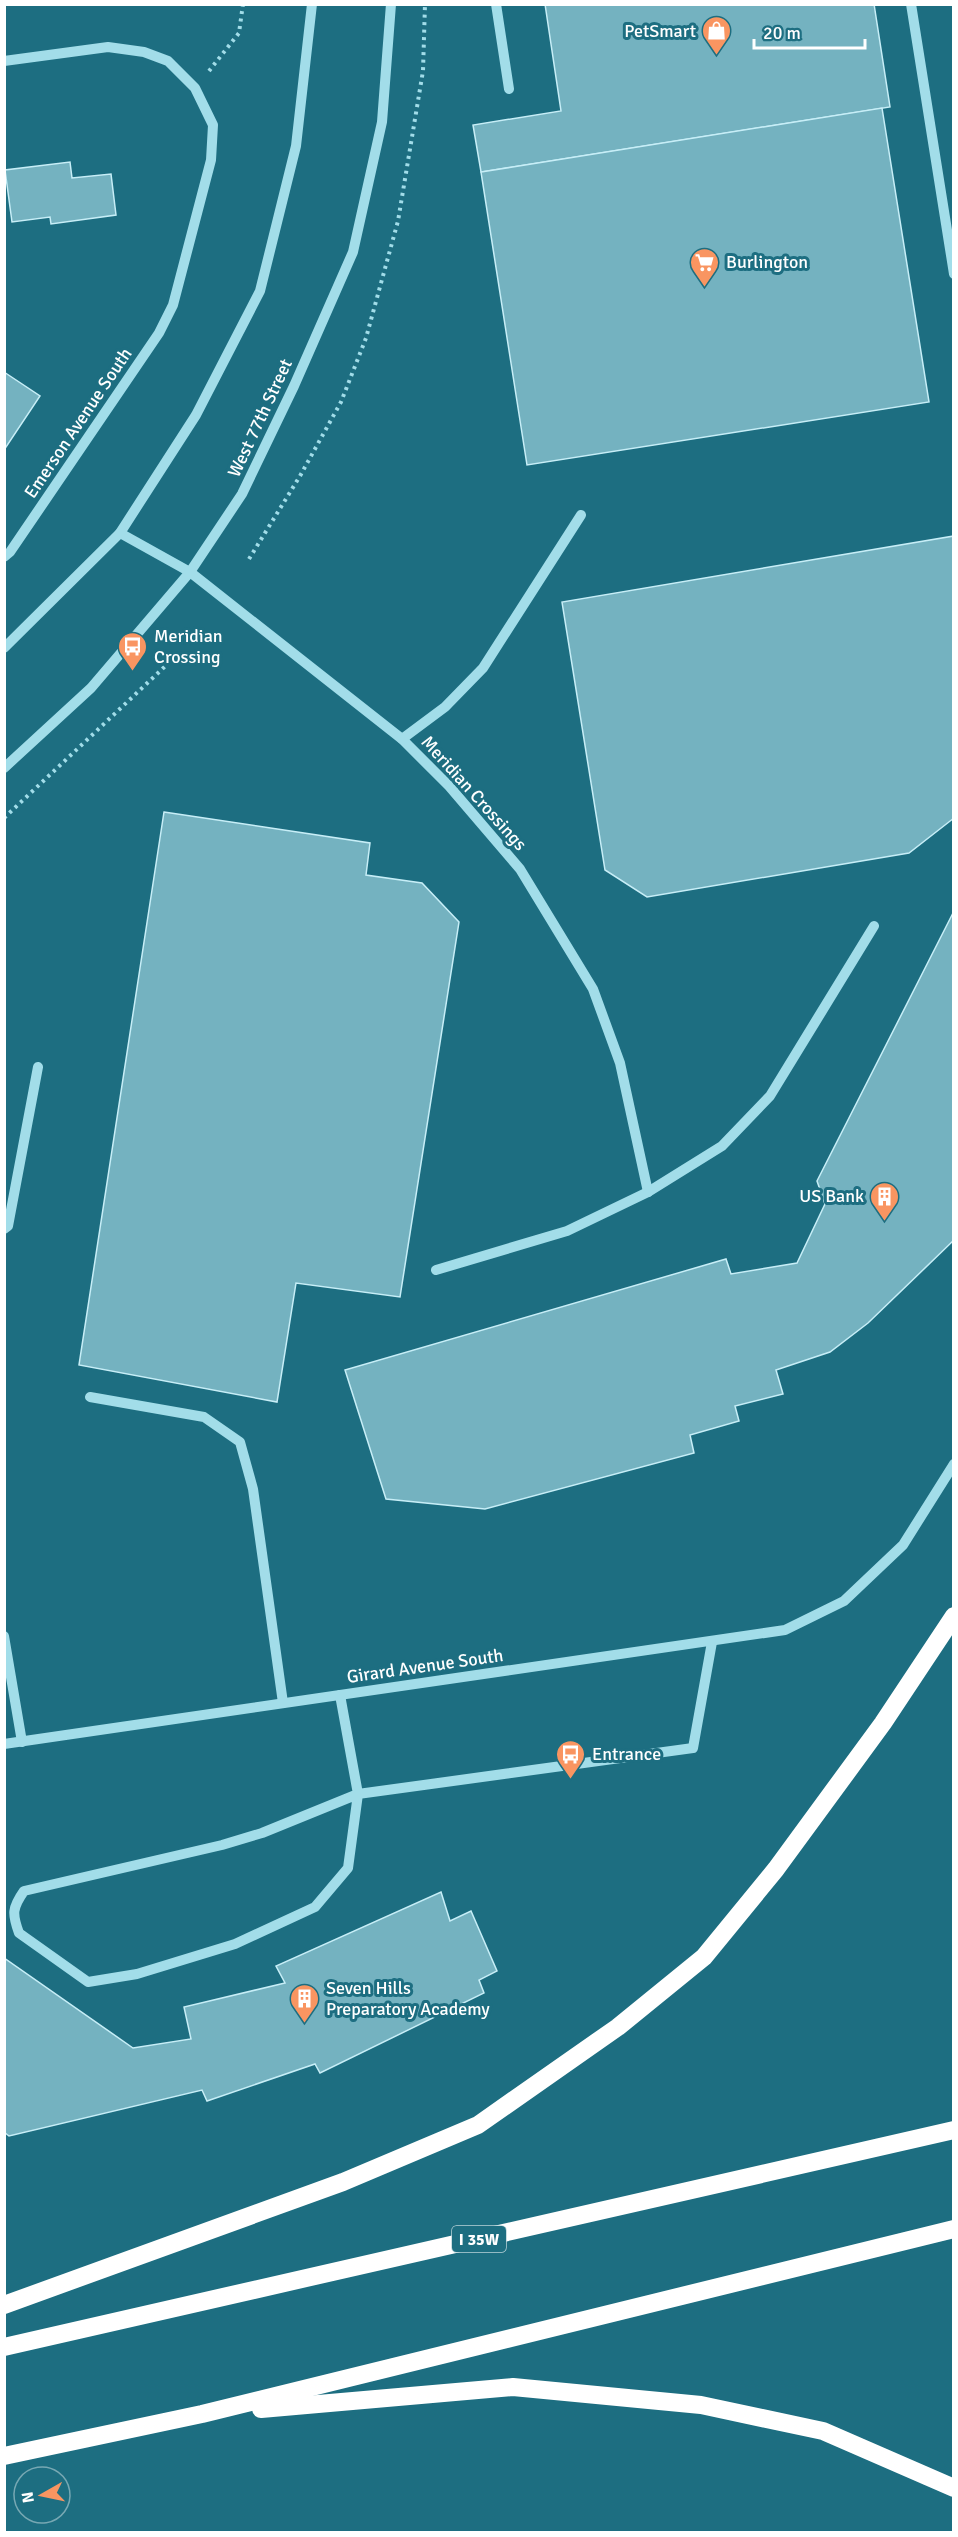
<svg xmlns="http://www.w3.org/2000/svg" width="958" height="2537" font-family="Signika,sans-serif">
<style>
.building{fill:#74b2c0;stroke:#c7eef7;stroke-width:1.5}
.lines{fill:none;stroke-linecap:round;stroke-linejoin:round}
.path{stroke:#a2dde9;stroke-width:4;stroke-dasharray:3 4.5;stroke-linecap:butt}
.minor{stroke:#a2dde9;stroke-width:10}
.highway{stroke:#fff;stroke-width:18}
.labels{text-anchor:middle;stroke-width:6;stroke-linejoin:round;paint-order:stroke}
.shield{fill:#1d6e81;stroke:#bbd4d9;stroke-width:1.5}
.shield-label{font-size:16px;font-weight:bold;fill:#fff}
.poi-label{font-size:18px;fill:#fff;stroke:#1d6e81;text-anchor:start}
.street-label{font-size:18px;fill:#fff;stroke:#1d6e81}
</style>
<rect width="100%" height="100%" fill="#1d6e81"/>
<!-- building -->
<g class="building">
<polygon points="545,4 874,4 890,107 481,172 473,125 561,111"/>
<polygon points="882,108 929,402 527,465 481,172"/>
<polygon points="70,162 72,178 111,174 116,215 51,224 50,217 12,222 5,170"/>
<polygon points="4,372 40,396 4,450"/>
<polygon points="954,536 954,818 909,853 647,897 605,870 562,602"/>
<polygon points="164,812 370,843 366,875 422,883 459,922 400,1297 296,1283 277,1402 79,1365"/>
<polygon points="954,911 954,1240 868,1323 830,1352 776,1370 783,1394 735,1406 739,1421 690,1435 694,1453 485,1509 386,1499 345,1370 726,1259 731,1274 797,1263 825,1204 817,1181"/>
<polygon points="441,1892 450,1921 471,1911 497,1971 479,1980 484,1993 320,2073 315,2064 207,2101 202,2090 9,2136 4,2132 4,1958 133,2048 191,2039 184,2007 285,1983 276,1966"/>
</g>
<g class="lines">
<!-- path -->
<g class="path">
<polyline points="209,71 239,33 243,4"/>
<polyline points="249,559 300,476 341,402 366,338 398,221 423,71 425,4"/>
<polyline points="4,818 175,657"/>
</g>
<!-- minor -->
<g class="minor">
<polyline points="496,4 509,89"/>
<polyline points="911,4 954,274"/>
<polyline points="4,61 108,47 144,52 168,61 195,88 213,125 211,160 173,305 159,333 10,552 4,557"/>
<polyline points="120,533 190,572 402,739 449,786 520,869 593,989 620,1063 648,1192"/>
<polyline points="4,648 120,533 196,415 260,291 296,146 312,4"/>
<polyline points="402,739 445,707 483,668 581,515"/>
<polyline points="4,768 91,688 190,572 242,494 294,386 353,252 382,122 391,4"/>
<polyline points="4,1229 8,1226 38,1067"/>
<polyline points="436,1270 567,1231 648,1192 722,1146 770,1096 874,926"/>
<polyline points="90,1397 204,1417 240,1442 253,1489 283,1703"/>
<polyline points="4,1636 22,1742"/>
<path d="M340,1695L358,1794L262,1833L222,1845L24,1891C12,1908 12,1914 19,1933L88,1982L137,1974L235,1944L315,1907L348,1868L358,1794L693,1748L712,1642"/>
<polyline points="4,1744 785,1630 844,1601 903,1545 954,1464"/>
</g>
<!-- highway -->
<g class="highway">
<polyline points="4,2305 343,2182 478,2125 618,2027 704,1957 776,1869 883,1723 954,1616"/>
<polyline points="4,2347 954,2130"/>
<polyline points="261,2409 513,2387 701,2405 823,2431 954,2488"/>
<polyline points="4,2456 202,2414 954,2229"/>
</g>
</g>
<!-- icons -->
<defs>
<symbol id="shop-pin" viewBox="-11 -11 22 30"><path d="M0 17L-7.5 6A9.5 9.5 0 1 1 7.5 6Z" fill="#f99561" stroke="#1d6e81"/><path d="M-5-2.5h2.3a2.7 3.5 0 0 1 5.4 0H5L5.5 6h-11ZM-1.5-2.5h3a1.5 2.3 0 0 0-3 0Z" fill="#fff"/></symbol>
<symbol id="supermarket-pin" viewBox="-11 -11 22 30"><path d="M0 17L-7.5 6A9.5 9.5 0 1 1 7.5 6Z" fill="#f99561" stroke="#1d6e81"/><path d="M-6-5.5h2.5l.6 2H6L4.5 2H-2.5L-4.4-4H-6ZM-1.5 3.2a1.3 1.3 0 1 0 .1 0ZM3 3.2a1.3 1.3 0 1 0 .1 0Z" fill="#fff"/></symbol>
<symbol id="bus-pin" viewBox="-11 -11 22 30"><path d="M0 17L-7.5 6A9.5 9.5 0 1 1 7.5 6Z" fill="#f99561" stroke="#1d6e81"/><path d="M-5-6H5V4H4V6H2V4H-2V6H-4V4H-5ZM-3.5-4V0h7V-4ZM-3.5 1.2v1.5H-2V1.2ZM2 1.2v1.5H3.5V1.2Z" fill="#fff"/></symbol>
<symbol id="building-pin" viewBox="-11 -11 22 30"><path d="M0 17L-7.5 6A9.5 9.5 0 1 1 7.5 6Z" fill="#f99561" stroke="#1d6e81"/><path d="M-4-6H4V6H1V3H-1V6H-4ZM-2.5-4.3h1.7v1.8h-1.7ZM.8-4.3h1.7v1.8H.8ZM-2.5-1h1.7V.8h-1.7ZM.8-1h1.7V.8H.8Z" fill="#fff"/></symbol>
</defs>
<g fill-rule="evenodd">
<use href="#shop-pin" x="700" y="14" width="33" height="45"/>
<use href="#supermarket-pin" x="688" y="246" width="33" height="45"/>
<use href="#bus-pin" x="116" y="630" width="33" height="45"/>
<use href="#building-pin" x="868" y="1180" width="33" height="45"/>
<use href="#bus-pin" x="554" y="1738" width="33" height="45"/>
<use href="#building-pin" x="288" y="1982" width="33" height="45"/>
</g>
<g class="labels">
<!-- shield labels -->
<rect class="shield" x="452" y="2226" width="54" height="26" rx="4.5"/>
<g class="shield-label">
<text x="479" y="2245">I 35W</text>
</g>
<!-- poi labels -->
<g class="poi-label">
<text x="696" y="37" text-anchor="end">PetSmart</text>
<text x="726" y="268">Burlington</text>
<text x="154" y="642">Meridian<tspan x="154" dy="21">Crossing</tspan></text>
<text x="864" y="1202" text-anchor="end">US Bank</text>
<text x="592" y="1760">Entrance</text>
<text x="326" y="1994">Seven Hills<tspan x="326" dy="21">Preparatory Academy</tspan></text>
</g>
<!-- street labels -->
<g class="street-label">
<text transform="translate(260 418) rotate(-65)" y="6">West 77th Street</text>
<text transform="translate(78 423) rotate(-56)" y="6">Emerson Avenue South</text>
<text transform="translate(474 793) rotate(48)" y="6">Meridian Crossings</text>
<text transform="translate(425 1666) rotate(-8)" y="6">Girard Avenue South</text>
</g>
</g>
<!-- border -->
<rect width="958" height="2537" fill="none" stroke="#ffffff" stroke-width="12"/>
<!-- north arrow -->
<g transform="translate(42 2495) rotate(261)"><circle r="28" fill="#1d6e81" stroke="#77a8b3" stroke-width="1.5"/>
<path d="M0-4.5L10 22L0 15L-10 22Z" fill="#f99561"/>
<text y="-9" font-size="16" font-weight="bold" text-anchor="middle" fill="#ffffff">N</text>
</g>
<!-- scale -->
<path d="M754 39v9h111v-9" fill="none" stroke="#ffffff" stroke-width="3"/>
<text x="763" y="39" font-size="18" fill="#ffffff" stroke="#1d6e81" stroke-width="4.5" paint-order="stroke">20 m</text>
</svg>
